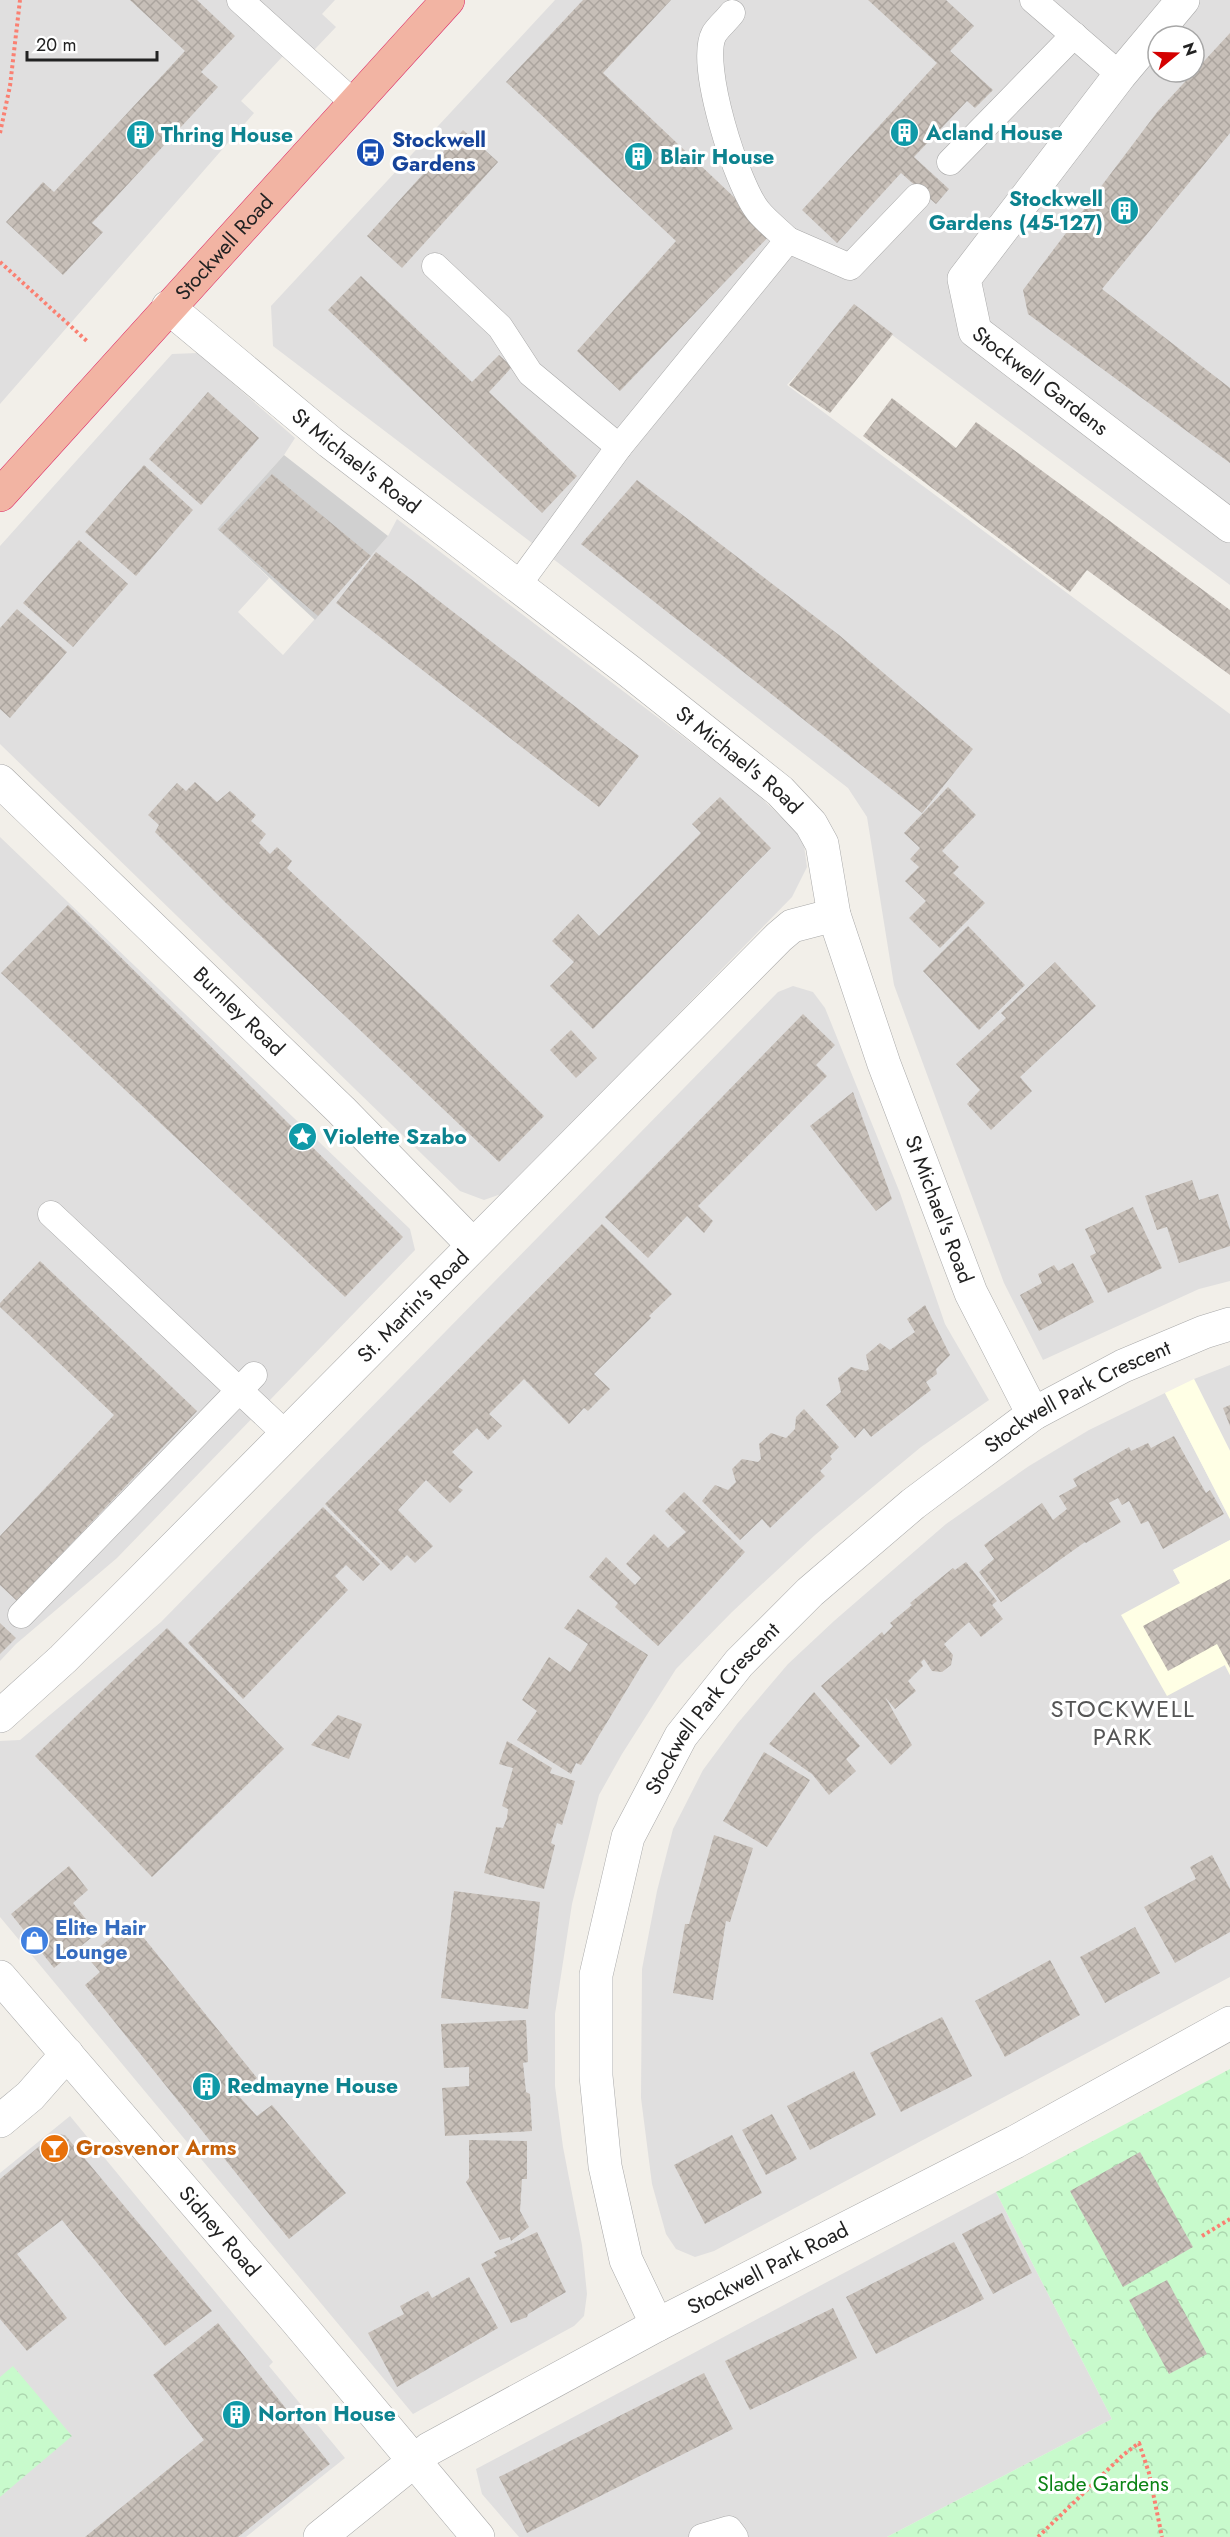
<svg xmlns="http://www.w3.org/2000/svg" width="1230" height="2537" font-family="Jost,sans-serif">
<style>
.residential{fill:#e0dfdf;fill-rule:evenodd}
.education{fill:#ffffe5}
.religious{fill:#d0d0d0}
.park{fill:url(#park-crowns)}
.building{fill:url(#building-cross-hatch)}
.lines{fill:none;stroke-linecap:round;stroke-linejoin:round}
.service-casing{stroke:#a9a9a9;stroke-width:27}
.minor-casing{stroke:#a9a9a9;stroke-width:34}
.trunk-casing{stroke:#dc2a67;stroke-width:34}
.path{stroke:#fa8072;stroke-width:4;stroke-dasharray:3 3;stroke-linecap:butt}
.service{stroke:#fff;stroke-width:26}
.minor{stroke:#fff;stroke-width:33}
.trunk{stroke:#f2b4a3;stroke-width:33}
.labels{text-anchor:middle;stroke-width:6;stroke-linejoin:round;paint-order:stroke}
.culture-label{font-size:21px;font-weight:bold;fill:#0d838f;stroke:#fff;text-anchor:start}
.transit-label{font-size:21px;font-weight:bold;fill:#164399;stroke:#fff;text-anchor:start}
.street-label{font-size:21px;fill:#222;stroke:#fff}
.shop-label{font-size:21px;font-weight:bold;fill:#366cbe;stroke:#fff;text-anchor:start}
.food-label{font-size:21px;font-weight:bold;fill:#c56008;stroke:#fff;text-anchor:start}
.park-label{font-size:21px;fill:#0c8416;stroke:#fff}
.quarter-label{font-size:24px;letter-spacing:1.5px;fill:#555;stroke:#fff}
</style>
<defs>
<pattern id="park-crowns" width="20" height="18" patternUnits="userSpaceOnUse" patternTransform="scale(1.5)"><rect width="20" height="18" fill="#c8facc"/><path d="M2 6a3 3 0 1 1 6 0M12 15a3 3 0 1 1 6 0" fill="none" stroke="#acd6af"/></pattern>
<pattern id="building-cross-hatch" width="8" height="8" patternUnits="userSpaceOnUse" patternTransform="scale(1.5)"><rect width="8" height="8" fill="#c7bfb8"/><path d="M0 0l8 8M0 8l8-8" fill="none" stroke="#aba49e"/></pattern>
</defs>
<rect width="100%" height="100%" fill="#f2efe9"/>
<!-- residential -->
<g class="residential">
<polygon points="0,0 335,0 322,14 336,27 297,68 284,55 241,101 254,113 0,404"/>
<path d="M555,0H1230V585L857,309L787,385L1230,714V1281L1199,1289L1043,1360L1004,1283L894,985L867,817L848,788L561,565L273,346L271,306ZM1158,36H1194V72H1158Z"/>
<polygon points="198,353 295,438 284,455 217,529 269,578 238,612 283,655 388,536 397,519 753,790 803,838 807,867 792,897 504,1193 484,1200 460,1191 0,744 0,546 172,354"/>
<polygon points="0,837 410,1229 415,1250 117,1558 16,1644 0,1661"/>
<polygon points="793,986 813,992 825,1008 900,1193 945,1324 989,1400 921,1447 815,1535 732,1612 676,1669 622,1754 599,1795 572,1904 555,2014 555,2086 563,2147 582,2245 587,2294 584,2316 574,2326 413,2414 0,1917 0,1741 20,1740 161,1622 778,992"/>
<polygon points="1230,1365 1230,1451 1194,1379"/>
<polygon points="1165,1393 1230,1519 1230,1540 1173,1570 1230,1675 1230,1977 714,2251 695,2257 676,2249 666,2234 652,2184 641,2098 642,1969 657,1891 673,1829 703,1770 737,1724 788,1664 834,1621 946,1524 1029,1466 1089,1430"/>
<polygon points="70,2116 273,2362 269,2366 345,2458 246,2537 0,2537 0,2173"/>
<polygon points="996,2192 1112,2419 887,2537 519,2537 482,2494 476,2469"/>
</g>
<!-- education -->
<g class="education">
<polygon points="1194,1379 1230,1451 1230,1519 1165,1393"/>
<polygon points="1230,1540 1230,1675 1225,1665 1167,1696 1121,1615 1180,1583 1173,1570"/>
</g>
<!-- religious -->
<polygon class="religious" points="284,455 388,536 315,620 217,529"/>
<!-- park -->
<g class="park">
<polygon points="1230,2069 1230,2537 887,2537 1112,2419 996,2192"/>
<polygon points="13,2366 72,2436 0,2497 0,2377"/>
</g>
<!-- building -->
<g class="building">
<polygon points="130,0 197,0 235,36 201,72 218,87 92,223 103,232 63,275 6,222 43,182 54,192 185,51"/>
<polygon points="583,0 671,0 603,73 772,233 620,391 577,351 676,241 506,82"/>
<polygon points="868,0 946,0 974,26 950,51 993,90 975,108 967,101 914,157 949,189 936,204 901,173 837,243 802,210 937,63"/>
<polygon points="1230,33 1230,133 1102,289 1230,388 1230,463 1028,314 1023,290 1158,111"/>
<polygon points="463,130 498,162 402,268 367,236"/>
<polygon points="361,276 472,382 499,355 512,367 489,392 577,476 542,513 328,310"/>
<polygon points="854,304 893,334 830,413 789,385"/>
<polygon points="208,392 259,438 201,505 149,459"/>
<polygon points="892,398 956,448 976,422 1230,610 1230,675 1087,570 1070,592 863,436"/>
<polygon points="144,465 193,510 136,576 85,532"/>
<polygon points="272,474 371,556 318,616 219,530"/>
<polygon points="637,480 839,635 973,749 922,813 581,544"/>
<polygon points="79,540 128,584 73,647 23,603"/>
<polygon points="376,552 639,756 599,807 336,603"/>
<polygon points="17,609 67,652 10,718 0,709 0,628"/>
<polygon points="195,782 217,802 230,791 256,815 251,821 266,834 259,843 270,854 277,847 292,861 287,868 438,1011 544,1116 499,1162 226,903 155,832 159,825 148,815 177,783 186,791"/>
<polygon points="948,787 976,815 942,851 959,867 953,873 985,903 940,948 909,918 926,901 905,881 919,867 910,859 920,848 904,833"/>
<polygon points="720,797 771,848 593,1029 550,986 574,962 552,941 578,914 599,936 701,833 692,824"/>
<polygon points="68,905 403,1237 345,1297 1,973"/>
<polygon points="968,926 1025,985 979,1030 923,971"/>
<polygon points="1055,962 1096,1006 1020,1077 1032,1091 991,1130 967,1104 980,1090 956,1064 1006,1018 1001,1013"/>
<polygon points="803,1014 835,1045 816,1065 827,1076 698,1206 713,1221 704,1233 687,1216 648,1258 605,1217"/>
<polygon points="571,1030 597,1058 576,1078 550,1050"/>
<polygon points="853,1092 892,1199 876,1211 810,1126"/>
<polygon points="1192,1180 1199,1200 1218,1194 1230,1230 1230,1246 1179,1263 1167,1227 1157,1230 1145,1196"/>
<polygon points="1133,1207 1162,1268 1108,1293 1090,1256 1096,1253 1085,1229"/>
<polygon points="602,1224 672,1294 649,1316 651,1318 594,1374 610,1389 588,1411 584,1408 569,1424 524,1379 489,1414 502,1426 488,1440 477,1428 452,1452 473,1472 458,1487 463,1490 450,1503 426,1480 398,1510 433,1546 415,1563 407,1555 391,1571 325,1504"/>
<polygon points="40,1261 197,1411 17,1601 0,1585 0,1536 114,1415 0,1307 0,1303"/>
<polygon points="1073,1263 1094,1302 1039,1331 1020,1295 1042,1283 1038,1274 1054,1265 1058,1271"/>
<polygon points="925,1305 950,1355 936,1369 937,1374 926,1382 931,1390 871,1437 864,1428 855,1438 826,1405 841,1392 838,1378 851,1367 866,1371 869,1369 866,1355 880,1343 890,1350 915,1332 907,1319"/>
<polygon points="1230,1405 1230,1426 1223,1408"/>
<polygon points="804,1409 839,1447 830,1456 832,1459 820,1471 825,1476 770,1528 762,1519 740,1540 702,1501 715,1485 728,1490 736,1482 732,1469 742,1459 758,1462 761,1459 759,1444 771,1433 786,1438 795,1429 796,1417"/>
<polygon points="1174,1436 1206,1493 1210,1490 1224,1514 1163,1549 1148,1521 1141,1524 1129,1501 1122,1505 1118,1498 1109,1503 1121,1522 1086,1543 1085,1542 1001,1602 979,1572 994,1559 984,1545 1042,1503 1053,1520 1067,1509 1059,1496 1077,1486 1073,1479 1129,1447 1131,1451 1148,1443 1151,1448"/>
<polygon points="684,1492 745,1552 658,1646 615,1607 618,1603 589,1577 606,1557 635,1585 641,1578 626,1564 654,1534 668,1548 686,1532 665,1511"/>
<polygon points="323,1507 380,1564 363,1581 346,1565 335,1576 348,1590 243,1699 188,1643"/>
<polygon points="966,1562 997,1601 992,1605 1003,1619 981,1637 969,1622 944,1644 953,1655 951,1665 942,1672 932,1671 924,1659 921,1662 923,1666 908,1681 916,1691 895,1709 885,1697 912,1745 891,1765 821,1686 882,1632 884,1635 893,1626 890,1623 912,1605 910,1603 953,1568 955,1570"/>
<polygon points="1230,1579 1230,1668 1217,1644 1168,1671 1143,1626"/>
<polygon points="578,1609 648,1655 581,1765 576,1763 571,1774 517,1740 537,1711 522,1700 549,1657 570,1672 588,1644 564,1628"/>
<polygon points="0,1623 16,1638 0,1654"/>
<polygon points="167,1628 284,1749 152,1877 35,1756"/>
<polygon points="814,1692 860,1746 846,1759 856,1771 829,1795 812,1774 769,1744"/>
<polygon points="338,1715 362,1724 349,1759 311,1745"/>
<polygon points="507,1741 552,1768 550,1773 575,1781 562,1825 557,1823 551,1843 555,1845 544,1889 484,1873 496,1827 503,1828 507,1818 508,1809 502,1806 513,1768 499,1764"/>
<polygon points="764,1752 810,1780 767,1847 723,1821"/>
<polygon points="714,1835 753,1848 730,1922 726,1921 713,2000 673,1993 685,1924 689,1924"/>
<polygon points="1212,1855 1230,1889 1230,1932 1175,1963 1144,1907 1196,1879 1190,1867"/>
<polygon points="69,1866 88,1890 73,1903 97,1933 54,1968 11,1914"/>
<polygon points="454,1891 540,1902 528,2009 441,1998"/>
<polygon points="131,1922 257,2078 236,2093 257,2116 272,2105 346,2193 289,2239 85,1985 100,1972 87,1957"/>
<polygon points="1135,1927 1160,1973 1105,2003 1080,1957"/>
<polygon points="1050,1960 1080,2015 1005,2057 975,2001"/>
<polygon points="942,2017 972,2076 901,2112 870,2053"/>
<polygon points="526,2020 528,2062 523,2063 526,2092 530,2094 532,2131 445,2136 442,2088 469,2086 469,2067 444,2068 441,2024"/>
<polygon points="854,2071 876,2115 810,2150 787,2106"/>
<polygon points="772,2114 797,2159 766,2175 742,2130"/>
<polygon points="54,2134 65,2135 212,2311 165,2346 62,2220 17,2254 67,2318 27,2351 0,2319 0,2179"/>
<polygon points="732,2135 762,2193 705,2224 674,2165"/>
<polygon points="469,2140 527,2141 527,2179 522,2179 520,2211 529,2227 511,2241 510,2237 500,2240 466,2182 469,2178"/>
<polygon points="1140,2152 1193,2247 1123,2287 1070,2191"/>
<polygon points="1002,2213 1032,2273 993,2294 962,2234"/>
<polygon points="537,2232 566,2292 528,2314 527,2317 511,2323 481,2264 497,2256 494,2252"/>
<polygon points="954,2242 984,2299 876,2354 846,2297"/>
<polygon points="469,2277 498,2328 397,2387 368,2333 404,2314 400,2306 428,2291 432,2298"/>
<polygon points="1167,2280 1207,2354 1169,2374 1129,2300"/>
<polygon points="833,2308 857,2358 750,2410 725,2361"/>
<polygon points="218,2323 330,2464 238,2537 85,2537 204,2440 153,2375"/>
<polygon points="704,2373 733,2429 527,2533 499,2477"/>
</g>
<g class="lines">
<defs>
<g id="service">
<polyline points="240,0 354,103"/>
<polyline points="1033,0 1120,75"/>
<path d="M732,13C727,20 718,27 714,34C698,64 737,185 758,211C766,221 778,230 788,240"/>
<polyline points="950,162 1074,35"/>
<polyline points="435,266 500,327 530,373 619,447"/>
<polyline points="518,585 619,447 788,240 850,267 917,197"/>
<polyline points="51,1214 287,1435"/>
<polyline points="21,1615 254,1375"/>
<polyline points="702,2537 729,2529 735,2537"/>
</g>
<g id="minor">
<path id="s1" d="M1183,0L1120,75L964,279L975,331L1230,526"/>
<path id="s2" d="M168,307L330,442L629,671L780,791L811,824L822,844L834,915L884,1064L971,1293L1033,1414"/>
<path id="s3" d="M0,781L341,1110L473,1245"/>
<path id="s4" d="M0,1716L63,1659L138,1584L779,937L792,926L834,915"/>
<path id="s5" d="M0,1977L296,2320L478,2537"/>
<polyline points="0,2121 30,2096 67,2054"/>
<path id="s6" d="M657,2325L626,2260L605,2166L596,2076V1975L628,1837L681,1736L739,1663L810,1592L913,1504L1033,1414L1123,1366L1204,1332L1230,1324"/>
<path id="s7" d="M320,2537L429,2449L657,2325L1015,2142L1230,2023"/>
</g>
<g id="trunk">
<path id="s8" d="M0,495L448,0"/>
</g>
</defs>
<!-- service casing -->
<use href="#service" class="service-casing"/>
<!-- minor casing -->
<use href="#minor" class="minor-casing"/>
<!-- trunk casing -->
<use href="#trunk" class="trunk-casing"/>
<!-- path -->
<g class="path">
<polyline points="0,133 10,86 20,0"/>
<polyline points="0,262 88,342"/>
<polyline points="1202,2236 1230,2219"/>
<polyline points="1038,2537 1123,2455 1139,2443 1149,2473 1162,2537"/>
</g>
<!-- service -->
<use href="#service" class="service"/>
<!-- minor -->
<use href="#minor" class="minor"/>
<!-- trunk -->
<use href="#trunk" class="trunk"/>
</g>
<!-- icons -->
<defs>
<symbol id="building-disc" viewBox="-11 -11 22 22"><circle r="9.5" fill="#0f9aa8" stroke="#fff"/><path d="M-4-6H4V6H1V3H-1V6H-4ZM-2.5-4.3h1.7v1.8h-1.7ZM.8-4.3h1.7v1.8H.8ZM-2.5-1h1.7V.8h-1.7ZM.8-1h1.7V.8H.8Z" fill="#fff"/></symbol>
<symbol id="bus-disc" viewBox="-11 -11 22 22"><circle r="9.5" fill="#1a4fb4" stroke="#fff"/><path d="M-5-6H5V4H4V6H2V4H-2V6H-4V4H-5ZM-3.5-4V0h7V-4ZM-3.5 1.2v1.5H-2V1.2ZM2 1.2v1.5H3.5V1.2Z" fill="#fff"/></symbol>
<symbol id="sight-disc" viewBox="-11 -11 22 22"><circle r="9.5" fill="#0f9aa8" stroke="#fff"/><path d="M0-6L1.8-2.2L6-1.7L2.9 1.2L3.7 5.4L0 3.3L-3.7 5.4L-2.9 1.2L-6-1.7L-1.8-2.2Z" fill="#fff"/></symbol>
<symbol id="shop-disc" viewBox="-11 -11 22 22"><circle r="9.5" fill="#3f7fe0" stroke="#fff"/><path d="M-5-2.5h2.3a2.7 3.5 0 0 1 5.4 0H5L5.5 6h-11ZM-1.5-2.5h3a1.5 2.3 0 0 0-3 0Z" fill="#fff"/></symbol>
<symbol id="bar-disc" viewBox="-11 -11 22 22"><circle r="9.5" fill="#e8710a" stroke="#fff"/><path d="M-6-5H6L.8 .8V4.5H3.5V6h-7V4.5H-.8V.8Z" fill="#fff"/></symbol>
</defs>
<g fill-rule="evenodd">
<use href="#building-disc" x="888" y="116" width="33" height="33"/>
<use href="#building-disc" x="124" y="118" width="33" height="33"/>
<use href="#bus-disc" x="354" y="136" width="33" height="33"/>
<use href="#building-disc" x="622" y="140" width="33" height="33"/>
<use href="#building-disc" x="1108" y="194" width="33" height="33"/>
<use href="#sight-disc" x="286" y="1120" width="33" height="33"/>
<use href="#shop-disc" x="18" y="1924" width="33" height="33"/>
<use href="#building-disc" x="190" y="2070" width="33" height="33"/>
<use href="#bar-disc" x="38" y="2132" width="33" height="33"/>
<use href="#building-disc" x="220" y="2398" width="33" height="33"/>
</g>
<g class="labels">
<!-- culture labels -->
<g class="culture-label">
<text x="926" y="140">Acland House</text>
<text x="161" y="142">Thring House</text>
<text x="660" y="164">Blair House</text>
<text x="1103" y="206" text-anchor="end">Stockwell<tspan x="1103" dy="24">Gardens (45-127)</tspan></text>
<text x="323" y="1144">Violette Szabo</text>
<text x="227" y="2093">Redmayne House</text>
<text x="258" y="2421">Norton House</text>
</g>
<!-- transit labels -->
<g class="transit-label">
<text x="392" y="147">Stockwell<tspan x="392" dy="24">Gardens</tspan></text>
</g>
<!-- street labels -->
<g class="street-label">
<text dy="7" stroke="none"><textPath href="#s8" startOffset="334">Stockwell Road</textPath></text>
<text dy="7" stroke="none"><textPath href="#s1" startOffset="490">Stockwell Gardens</textPath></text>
<text dy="7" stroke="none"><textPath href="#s2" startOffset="243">St Michael's Road</textPath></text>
<text dy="7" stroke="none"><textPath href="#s2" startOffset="729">St Michael's Road</textPath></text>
<text dy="7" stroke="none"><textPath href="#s3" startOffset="332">Burnley Road</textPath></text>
<text dy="7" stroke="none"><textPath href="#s2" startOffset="1233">St Michael's Road</textPath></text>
<text dy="7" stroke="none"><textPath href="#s4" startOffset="582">St. Martin's Road</textPath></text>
<text dy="7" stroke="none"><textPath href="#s6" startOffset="1142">Stockwell Park Crescent</textPath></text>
<text dy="7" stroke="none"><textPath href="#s6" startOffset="656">Stockwell Park Crescent</textPath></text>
<text dy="7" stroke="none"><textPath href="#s5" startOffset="336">Sidney Road</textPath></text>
<text dy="7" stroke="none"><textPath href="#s7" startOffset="524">Stockwell Park Road</textPath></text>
</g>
<!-- shop labels -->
<g class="shop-label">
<text x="55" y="1935">Elite Hair<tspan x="55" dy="24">Lounge</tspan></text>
</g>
<!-- food labels -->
<g class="food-label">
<text x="76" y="2155">Grosvenor Arms</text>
</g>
<!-- park labels -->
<g class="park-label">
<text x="1103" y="2491">Slade Gardens</text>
</g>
<!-- quarter labels -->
<g class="quarter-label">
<text x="1123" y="1717">STOCKWELL<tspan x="1123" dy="28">PARK</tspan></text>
</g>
</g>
<!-- north arrow -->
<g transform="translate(1176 54) rotate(71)"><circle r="28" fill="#ffffff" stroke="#a7a7a7" stroke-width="1.5"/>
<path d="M0-4.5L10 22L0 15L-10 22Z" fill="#d40000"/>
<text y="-9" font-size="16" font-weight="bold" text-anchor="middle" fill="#222222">N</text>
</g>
<!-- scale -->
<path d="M27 51v9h130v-9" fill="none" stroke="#222222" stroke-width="3"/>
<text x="36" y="51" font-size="18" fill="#222222" stroke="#ffffff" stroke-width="4.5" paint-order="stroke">20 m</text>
</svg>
